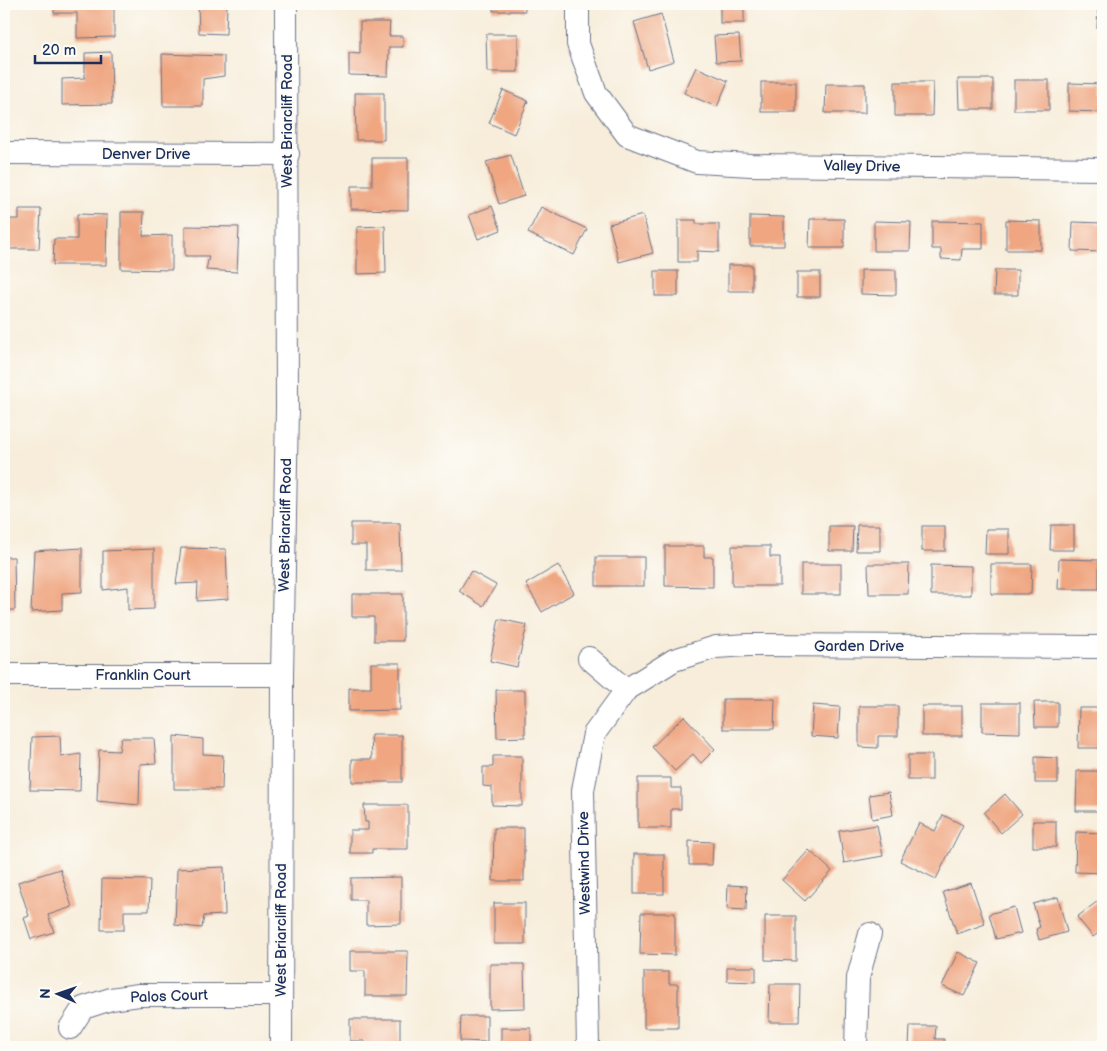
<svg xmlns="http://www.w3.org/2000/svg" width="1107" height="1051" font-family="'Balsamiq Sans',sans-serif">
<style>
.building{fill:#efa681}
.lines{fill:none;stroke-linecap:round;stroke-linejoin:round}
.street-casing{stroke:#687289;stroke-width:24}
.street{stroke:#fff;stroke-width:22}
.labels{text-anchor:middle;stroke-width:4;stroke-linejoin:round;paint-order:stroke}
.street-label{font-size:15px;fill:#1b2f5e;stroke:#fdfcf7}
</style>
<rect width="100%" height="100%" fill="#fdfcf7"/>
<filter id="ink" filterUnits="userSpaceOnUse"><feTurbulence type="fractalNoise" baseFrequency=".02" numOctaves="2"/><feDisplacementMap in="SourceGraphic" scale="10" xChannelSelector="R" yChannelSelector="G"/><feConvolveMatrix kernelMatrix="1 2 1 2 8 2 1 2 1" color-interpolation-filters="sRGB"/></filter>
<filter id="wash" filterUnits="userSpaceOnUse"><feTurbulence type="fractalNoise" baseFrequency=".0096" numOctaves="4" result="noise"/><feDisplacementMap in="SourceGraphic" scale="20" xChannelSelector="R" yChannelSelector="G"/><feGaussianBlur stdDeviation="1.12" result="paint"/><feColorMatrix in="noise" values="0 0 0 0 0 0 0 0 0 0 0 0 0 0 0 0 0 1.4 0 .05"/><feComposite in="paint" operator="in"/></filter>
<g filter="url(#wash)">
<rect width="100%" height="100%" fill="#f7edda"/>
<g id="blocks">
<!-- building -->
<g class="building">
<polygon points="54,4 114,4 114,37 77,38 77,13 54,13"/>
<polygon points="198,4 227,4 226,34 199,33"/>
<rect x="493" y="4" width="32" height="7"/>
<rect x="720" y="4" width="24" height="19"/>
<polygon points="1098,4 1103,4 1103,28 1097,28"/>
<polygon points="661,14 674,61 648,69 634,22"/>
<polygon points="360,22 390,22 389,36 403,36 403,47 389,47 388,76 349,75 349,53 360,54"/>
<polygon points="486,34 518,34 518,72 487,72"/>
<polygon points="739,35 741,61 716,62 714,36"/>
<polygon points="111,52 112,104 62,105 62,79 85,78 85,53"/>
<polygon points="162,54 224,56 224,76 203,79 203,106 163,106"/>
<polygon points="696,67 728,81 717,107 684,93"/>
<polygon points="958,79 993,79 993,109 959,109"/>
<rect x="1014" y="80" width="35" height="30"/>
<rect x="761" y="82" width="35" height="30"/>
<polygon points="895,82 933,82 932,116 895,116"/>
<polygon points="1069,83 1103,84 1103,112 1069,111"/>
<polygon points="826,84 865,84 865,113 825,113"/>
<polygon points="503,90 528,101 514,134 489,123"/>
<polygon points="355,93 384,93 384,140 356,140"/>
<polygon points="511,155 524,196 499,204 486,162"/>
<polygon points="372,158 408,158 408,210 351,209 351,186 372,186"/>
<polygon points="492,206 501,230 478,239 469,215"/>
<polygon points="541,207 587,229 574,255 528,233"/>
<polygon points="19,209 41,209 39,249 4,249 4,219 19,219"/>
<polygon points="121,212 144,212 143,236 172,235 172,270 121,269"/>
<polygon points="77,214 107,215 106,265 53,265 54,239 77,239"/>
<polygon points="643,215 653,253 619,262 609,224"/>
<polygon points="750,216 784,217 784,246 750,246"/>
<polygon points="810,219 844,219 844,248 809,248"/>
<polygon points="678,220 696,220 696,224 719,224 719,252 697,251 697,262 678,262"/>
<polygon points="1006,220 1041,221 1041,250 1006,250"/>
<polygon points="874,221 911,222 910,251 874,251"/>
<polygon points="932,221 983,222 983,249 962,249 961,260 941,259 941,249 932,249"/>
<polygon points="1073,222 1103,223 1103,252 1072,251"/>
<polygon points="185,226 239,227 237,272 206,270 209,256 185,256"/>
<polygon points="385,226 386,273 357,274 357,227"/>
<rect x="728" y="265" width="24" height="26"/>
<polygon points="861,270 896,270 896,295 861,294"/>
<polygon points="995,270 1018,270 1018,295 994,295"/>
<rect x="655" y="271" width="23" height="25"/>
<rect x="797" y="272" width="23" height="25"/>
<polygon points="351,523 400,523 401,570 366,570 366,545 351,545"/>
<polygon points="857,525 880,525 880,551 856,551"/>
<polygon points="1051,525 1074,525 1074,550 1050,550"/>
<polygon points="829,526 853,526 852,551 829,551"/>
<rect x="922" y="526" width="23" height="25"/>
<polygon points="986,529 1009,529 1009,554 985,554"/>
<polygon points="665,546 704,546 704,557 713,557 713,587 665,586"/>
<polygon points="732,546 770,546 770,557 780,557 780,586 732,586"/>
<polygon points="82,548 82,592 62,593 62,610 31,612 34,551"/>
<polygon points="181,548 226,549 228,599 197,601 198,583 176,584"/>
<polygon points="154,549 154,609 128,610 128,587 103,590 103,551"/>
<polygon points="4,557 14,557 15,610 4,610"/>
<rect x="596" y="557" width="48" height="29"/>
<polygon points="1059,559 1099,560 1099,589 1058,589"/>
<rect x="801" y="564" width="40" height="30"/>
<polygon points="868,564 909,564 908,594 869,594"/>
<polygon points="991,564 1032,564 1031,594 991,594"/>
<polygon points="558,565 574,593 542,612 526,584"/>
<polygon points="931,565 971,566 971,595 931,595"/>
<polygon points="471,571 496,585 483,606 459,591"/>
<polygon points="352,594 403,594 403,641 374,641 374,617 352,617"/>
<polygon points="499,619 527,625 517,667 490,661"/>
<polygon points="371,663 400,663 400,710 349,711 349,688 371,688"/>
<polygon points="496,690 525,690 525,737 497,738"/>
<polygon points="723,699 775,699 774,729 723,729"/>
<polygon points="1034,702 1058,702 1058,727 1035,727"/>
<polygon points="982,703 1020,703 1020,733 982,732"/>
<polygon points="813,705 840,707 838,738 811,736"/>
<polygon points="859,706 898,706 898,736 878,736 878,748 859,747"/>
<rect x="922" y="706" width="40" height="30"/>
<polygon points="1079,708 1103,708 1103,748 1078,748"/>
<polygon points="684,716 715,749 701,763 693,754 675,771 652,747"/>
<polygon points="371,735 402,735 402,782 352,782 352,759 372,759"/>
<polygon points="60,736 61,757 81,754 80,791 30,790 32,737"/>
<polygon points="174,736 203,739 203,754 223,755 222,789 174,789"/>
<polygon points="121,738 154,738 156,763 140,764 139,805 97,801 99,750 119,751"/>
<rect x="908" y="755" width="24" height="25"/>
<polygon points="493,756 522,756 522,806 492,805 492,787 483,786 483,767 493,767"/>
<polygon points="1035,757 1058,758 1058,783 1035,783"/>
<polygon points="1077,771 1103,771 1103,811 1076,811"/>
<polygon points="638,778 671,778 671,788 681,788 681,809 671,809 671,828 638,828"/>
<polygon points="889,792 893,815 872,819 869,795"/>
<polygon points="1005,794 1022,814 1001,833 984,813"/>
<polygon points="364,805 408,805 408,849 372,849 372,853 350,853 350,830 368,830 368,822 365,822"/>
<polygon points="943,815 963,825 936,879 900,861 919,823 935,831"/>
<rect x="1033" y="821" width="23" height="26"/>
<polygon points="877,825 883,856 844,863 839,831"/>
<polygon points="494,828 524,828 524,881 493,881"/>
<polygon points="1076,832 1103,833 1103,873 1075,872"/>
<polygon points="689,841 713,842 712,865 689,865"/>
<polygon points="809,850 832,871 805,901 782,880"/>
<rect x="634" y="854" width="30" height="40"/>
<polygon points="224,867 225,915 204,916 202,928 175,925 177,869"/>
<polygon points="60,869 72,907 48,915 54,932 31,939 24,918 29,916 18,882"/>
<polygon points="401,877 401,924 366,925 366,900 351,900 351,878"/>
<polygon points="102,879 150,880 149,911 124,911 124,930 101,930"/>
<polygon points="971,883 985,924 957,934 943,892"/>
<polygon points="728,885 747,886 746,910 727,909"/>
<polygon points="1058,897 1067,932 1039,940 1036,929 1040,927 1033,904"/>
<polygon points="1103,897 1103,934 1101,931 1093,937 1077,917"/>
<rect x="494" y="903" width="31" height="41"/>
<polygon points="1014,907 1021,933 996,939 989,914"/>
<polygon points="641,913 675,913 675,955 640,954"/>
<polygon points="765,916 796,916 796,961 765,960"/>
<polygon points="350,951 408,951 407,996 365,996 365,971 350,971"/>
<polygon points="958,952 980,963 964,996 942,986"/>
<polygon points="490,964 524,964 525,1008 490,1009"/>
<polygon points="727,967 756,967 756,982 727,981"/>
<polygon points="644,972 669,972 669,984 678,984 678,1028 644,1028"/>
<polygon points="770,984 800,984 799,1022 769,1022"/>
<polygon points="461,1016 487,1016 487,1042 460,1041"/>
<polygon points="350,1019 400,1019 400,1047 365,1047 365,1041 350,1041"/>
<polygon points="910,1026 936,1026 935,1039 944,1039 944,1047 909,1047"/>
<rect x="501" y="1028" width="30" height="19"/>
<rect x="651" y="1045" width="48" height="2"/>
</g>
</g>
</g>
<g filter="url(#ink)">
<use href="#blocks" fill-opacity="0" stroke="#687289" stroke-width="1"/>
<g class="lines">
<defs>
<g id="street">
<polyline points="578,4 578,44 596,93 627,135 697,162 751,165 1103,169"/>
<polyline points="4,153 288,154"/>
<polyline points="589,658 626,690"/>
<polyline points="4,675 282,675"/>
<polyline points="70,1028 83,1008 111,999 139,995 281,995"/>
<polyline points="281,1047 282,675 287,409 286,4"/>
<polyline points="588,1047 583,790 594,734 626,690 674,660 716,647 748,645 1103,647"/>
<polyline points="856,1047 858,978 870,934"/>
</g>
</defs>
<!-- street casing -->
<use href="#street" class="street-casing"/>
<!-- street -->
<use href="#street" class="street"/>
</g>
</g>
<g class="labels">
<!-- street labels -->
<g class="street-label">
<text transform="translate(287 121) rotate(-90)" y="5">West Briarcliff Road</text>
<text x="146" y="159">Denver Drive</text>
<text transform="translate(862 166) rotate(1)" y="5">Valley Drive</text>
<text transform="translate(285 525) rotate(-89)" y="5">West Briarcliff Road</text>
<text x="859" y="651">Garden Drive</text>
<text x="143" y="680">Franklin Court</text>
<text transform="translate(584 863) rotate(-91)" y="5">Westwind Drive</text>
<text transform="translate(281 930) rotate(-90)" y="5">West Briarcliff Road</text>
<text transform="translate(169 996) rotate(-2)" y="5">Palos Court</text>
</g>
</g>
<!-- margin -->
<rect width="1107" height="1051" fill="none" stroke="#fdfcf7" stroke-width="20"/>
<!-- north arrow -->
<g transform="translate(58 994) rotate(272)" stroke="#fdfcf7" stroke-width="4" paint-order="stroke">
<path d="M0-4L9 19L0 12L-9 19Z" fill="#1b2f5e"/>
<text y="-8" font-size="14" font-weight="bold" text-anchor="middle" fill="#1b2f5e">N</text>
</g>
<!-- scale -->
<path d="M35 55v8h66v-8" fill="none" stroke="#1b2f5e" stroke-width="2.5"/>
<text x="42" y="55" font-size="15" fill="#1b2f5e" stroke="#fdfcf7" stroke-width="4" paint-order="stroke">20 m</text>
</svg>
